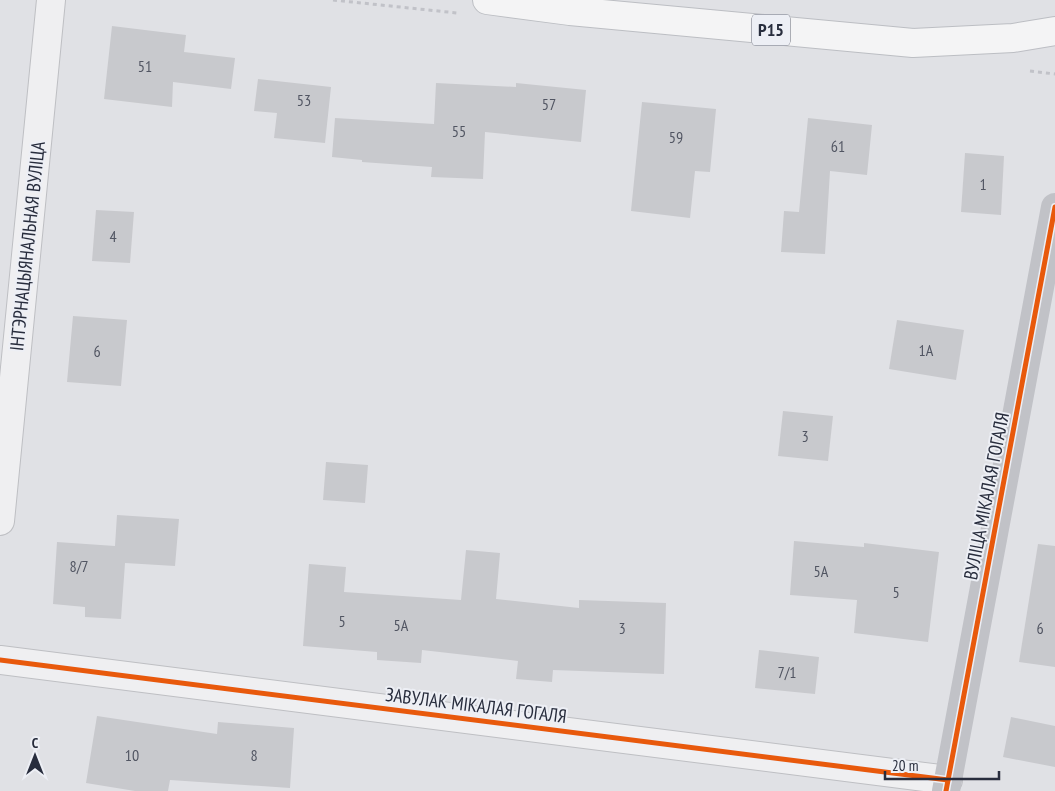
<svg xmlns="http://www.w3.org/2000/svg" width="1055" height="791" font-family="'PT Sans Narrow',sans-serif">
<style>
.building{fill:#c8c9cd}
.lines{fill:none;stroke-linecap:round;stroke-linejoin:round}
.street-casing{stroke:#bebfc3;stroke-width:30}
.primary-casing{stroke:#bcbec3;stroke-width:30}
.path{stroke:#c1c2c8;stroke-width:3;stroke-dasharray:4 4;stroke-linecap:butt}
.street{stroke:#efeff1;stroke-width:28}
.secondary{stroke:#c1c2c7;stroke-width:28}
.primary{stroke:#f4f4f5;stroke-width:28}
.cycleway-casing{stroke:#edeff5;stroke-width:8}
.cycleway{stroke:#e8590c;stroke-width:5}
.labels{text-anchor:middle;stroke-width:4;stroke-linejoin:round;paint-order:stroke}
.number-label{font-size:16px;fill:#515562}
.shield{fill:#edeff5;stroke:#636774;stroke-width:1}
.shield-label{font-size:18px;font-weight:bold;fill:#282d3d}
.street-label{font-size:19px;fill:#282d3d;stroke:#edeff5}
</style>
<rect width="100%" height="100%" fill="#e0e1e5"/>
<!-- building -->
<g class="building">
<polygon points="112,26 186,35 184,52 235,58 231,89 173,82 172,107 104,99"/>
<polygon points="258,79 331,87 325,143 274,138 277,113 254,111"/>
<polygon points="436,83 516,87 516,83 586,90 581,142 485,132 483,179 431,177 432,167 362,162 362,160 332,157 335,118 434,124"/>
<polygon points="642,102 716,109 710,172 695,171 690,218 631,211"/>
<polygon points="808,118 872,125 867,175 830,171 825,254 781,252 784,211 799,212"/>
<polygon points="965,153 1004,156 1001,215 961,212"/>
<polygon points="96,210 134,212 130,263 92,261"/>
<polygon points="73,316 127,320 121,386 67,382"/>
<polygon points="897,320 964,330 956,380 889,369"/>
<polygon points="783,411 833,416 828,461 778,456"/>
<polygon points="326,462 368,465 365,503 323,500"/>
<polygon points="117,515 179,519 175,566 125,563 121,619 85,617 85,607 53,604 57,542 115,546"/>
<polygon points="794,541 864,547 864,543 939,552 928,642 854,633 857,600 790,595"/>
<polygon points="1038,544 1055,546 1055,667 1019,662"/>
<polygon points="466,550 500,553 496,599 579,608 579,600 666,603 664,674 553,670 552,682 516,679 518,661 422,650 421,663 377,660 377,652 303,646 309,564 346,567 344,592 461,600"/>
<polygon points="759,650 819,657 815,694 755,688"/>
<polygon points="97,716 217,734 218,722 294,728 290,788 170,780 168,791 135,791 86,783"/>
<polygon points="1011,717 1055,726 1055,767 1003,757"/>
</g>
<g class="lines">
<defs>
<g id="street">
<polyline points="0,521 51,0"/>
<polyline points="0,660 948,780"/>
</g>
<polyline id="primary" points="487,0 570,11 913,43 1013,38 1055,31"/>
</defs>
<!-- street casing -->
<use href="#street" class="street-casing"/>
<!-- primary casing -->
<use href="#primary" class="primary-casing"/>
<!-- path -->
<g class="path">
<polyline points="333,0 457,13"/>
<polyline points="1030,71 1055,74"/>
</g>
<!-- street -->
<use href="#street" class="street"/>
<!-- secondary -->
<polyline class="secondary" points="946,791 1055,207"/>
<!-- primary -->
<use href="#primary" class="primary"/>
<defs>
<g id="cycleway">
<polyline points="0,660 948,780"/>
<polyline points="946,791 1055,207"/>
</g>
</defs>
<!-- cycleway casing -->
<use href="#cycleway" class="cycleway-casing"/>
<!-- cycleway -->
<use href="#cycleway" class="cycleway"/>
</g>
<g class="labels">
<!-- number labels -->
<g class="number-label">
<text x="145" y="72">51</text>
<text x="304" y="106">53</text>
<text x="549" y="110">57</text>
<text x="459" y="137">55</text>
<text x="676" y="143">59</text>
<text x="838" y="152">61</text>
<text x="983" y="190">1</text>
<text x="113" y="242">4</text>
<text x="926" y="356">1А</text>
<text x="97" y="357">6</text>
<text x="805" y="442">3</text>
<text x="79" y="572">8/7</text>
<text x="821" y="577">5А</text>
<text x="896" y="598">5</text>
<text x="342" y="627">5</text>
<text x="401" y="631">5А</text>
<text x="622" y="634">3</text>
<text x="1040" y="634">6</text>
<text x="787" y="678">7/1</text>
<text x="132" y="761">10</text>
<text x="254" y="761">8</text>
</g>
<!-- shield labels -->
<rect class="shield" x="752" y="14.5" width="38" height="31" rx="4"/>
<g class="shield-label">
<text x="771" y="36">Р15</text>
</g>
<!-- street labels -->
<g class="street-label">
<text transform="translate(27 246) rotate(-84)" y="7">ІНТЭРНАЦЫЯНАЛЬНАЯ ВУЛІЦА</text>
<text transform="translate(986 496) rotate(-79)" y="7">ВУЛІЦА МІКАЛАЯ ГОГАЛЯ</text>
<text transform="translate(476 705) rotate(7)" y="7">ЗАВУЛАК МІКАЛАЯ ГОГАЛЯ</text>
</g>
</g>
<!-- north arrow -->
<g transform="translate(35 756)" stroke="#edeff5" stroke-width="4" paint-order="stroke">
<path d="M0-4L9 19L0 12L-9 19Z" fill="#282d3d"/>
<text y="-8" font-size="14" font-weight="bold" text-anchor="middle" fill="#282d3d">С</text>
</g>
<!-- scale -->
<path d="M885 771v8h114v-8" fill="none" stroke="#282d3d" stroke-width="2.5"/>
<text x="892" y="771" font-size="15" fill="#282d3d" stroke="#edeff5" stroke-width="4" paint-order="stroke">20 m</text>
</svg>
